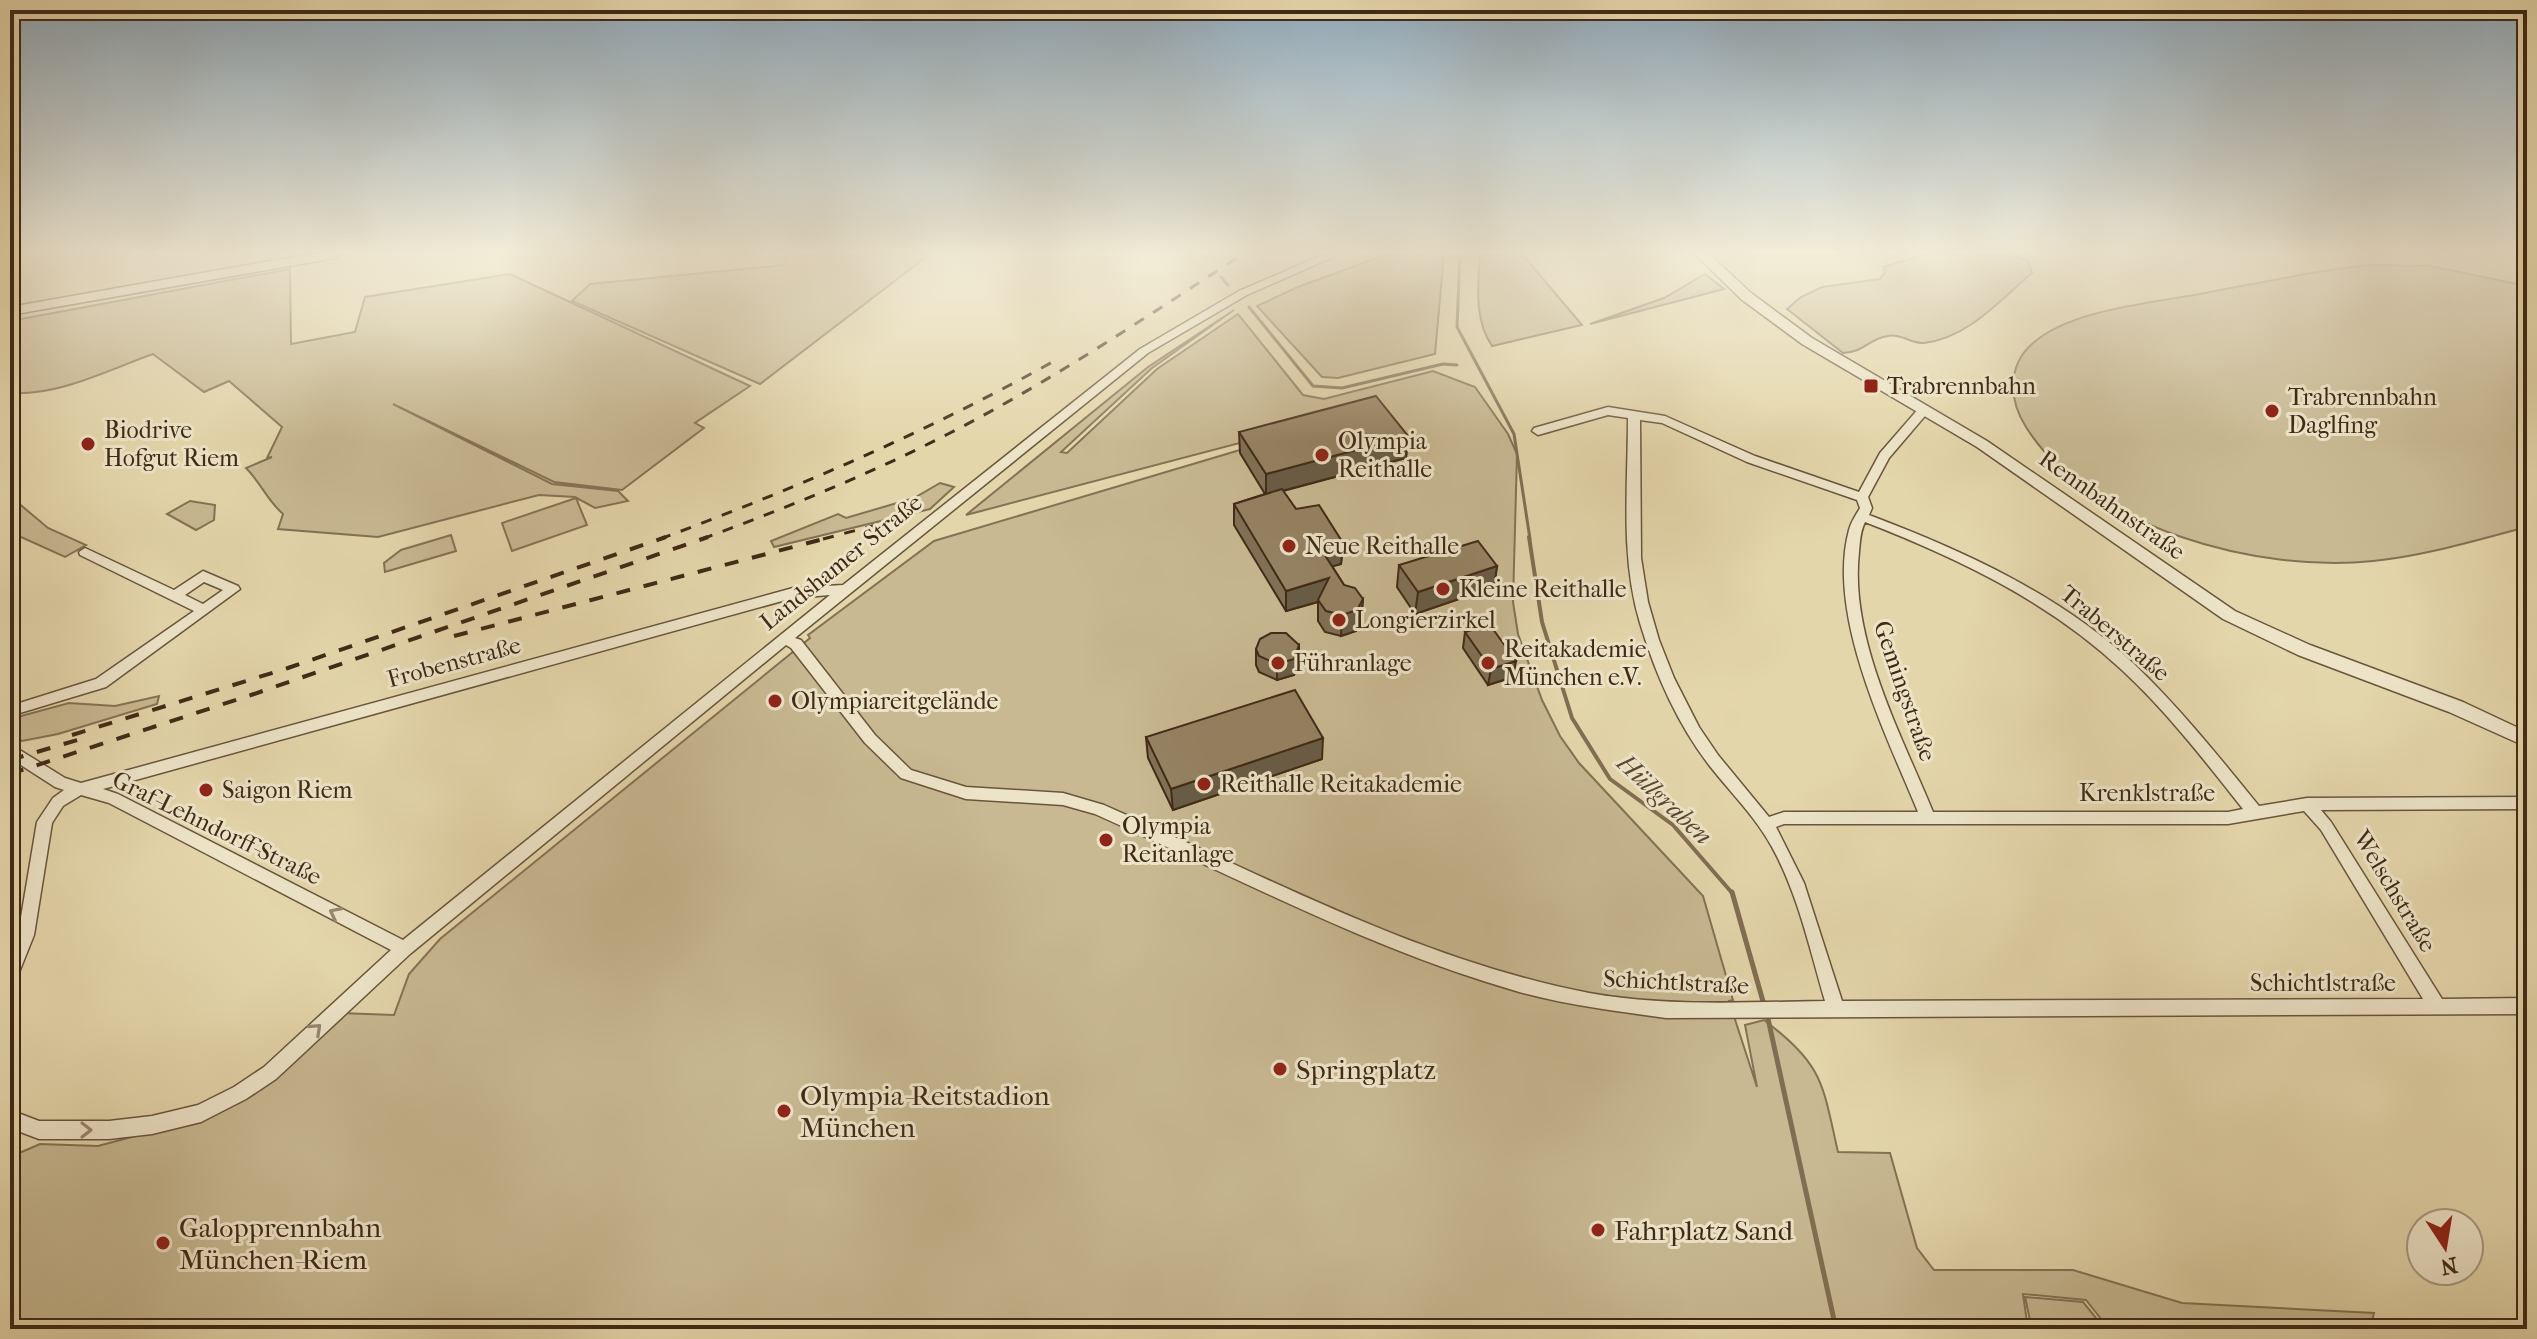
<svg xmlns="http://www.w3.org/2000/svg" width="2537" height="1339" font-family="'IM FELL French Canon',serif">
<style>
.green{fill:#c8b992;stroke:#847254;stroke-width:2}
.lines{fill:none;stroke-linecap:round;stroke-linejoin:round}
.stream-far2{stroke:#816e52;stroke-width:3}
.stream-far1{stroke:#816e52;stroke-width:4}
.stream{stroke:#816e52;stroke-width:5}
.minor-casing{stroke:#69553c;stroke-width:3}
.tertiary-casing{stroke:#69553c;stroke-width:3}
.minor{fill:#ede4c8;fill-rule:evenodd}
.tertiary{fill:#ede4c8;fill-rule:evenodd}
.rail-far1{stroke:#402a17;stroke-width:3;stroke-dasharray:11 11;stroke-linecap:butt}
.rail{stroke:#402a17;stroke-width:4;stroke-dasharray:14 14;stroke-linecap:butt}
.wall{fill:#807156;stroke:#402a17;stroke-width:2}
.shaded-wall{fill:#685c46;stroke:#402a17;stroke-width:2}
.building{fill:#958364;stroke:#402a17;stroke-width:2}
.oneway{stroke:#968770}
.poi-dot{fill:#8f2418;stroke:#ede4c8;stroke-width:3}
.labels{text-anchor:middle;stroke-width:6;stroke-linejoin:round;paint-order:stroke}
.poi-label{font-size:24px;fill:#402a17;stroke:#ede4c8;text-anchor:start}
.street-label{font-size:24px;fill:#402a17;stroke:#ede4c8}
.water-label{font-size:26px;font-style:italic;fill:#5b4630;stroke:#ede4c8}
.near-poi-label{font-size:28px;fill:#402a17;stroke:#ede4c8;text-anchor:start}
</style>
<rect width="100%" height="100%" fill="#e4d6ab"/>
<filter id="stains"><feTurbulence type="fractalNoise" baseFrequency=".0025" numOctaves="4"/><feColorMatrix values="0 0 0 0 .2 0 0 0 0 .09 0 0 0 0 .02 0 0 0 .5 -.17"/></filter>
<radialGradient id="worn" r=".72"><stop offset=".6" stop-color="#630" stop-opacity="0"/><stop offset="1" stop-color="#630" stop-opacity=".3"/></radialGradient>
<!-- green -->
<g class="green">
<polygon points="787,254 930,254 760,384 572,301 590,284 784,265"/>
<polygon points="1387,254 1444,254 1435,354 1338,378 1322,377 1257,306 1298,287"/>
<path d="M1480,254H1522L1582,325L1492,346C1474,320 1478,286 1480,254Z"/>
<path d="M1927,254H2025L2015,257L2028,261L2032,273C2000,300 1968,338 1924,343C1911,344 1901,333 1888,336C1868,339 1865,352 1843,353L1787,309L1801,297L1822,287L1880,279L1885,272L1883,267Z"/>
<path d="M2372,265L2430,266L2527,286V527C2476,540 2425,556 2373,561C2259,573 2090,529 2026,427C2009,401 2007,366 2032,344C2070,309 2154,303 2205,293C2260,283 2316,270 2372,265Z"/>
<path d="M290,269L291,344L355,332L365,297L510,274L750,386L695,423L704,428L622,490L554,482L393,404L552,484L618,491L628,501L595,508L575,497L539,495L378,537L278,529L283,514C267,500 261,483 246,468L272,457L267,458L282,427L229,381L204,392L153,354C108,370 59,396 10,393V321Z"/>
<polygon points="1705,274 1724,289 1590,324 1664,298"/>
<path d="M1234,310L1152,368L1061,452L1067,453L1157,369L1238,314L1303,395L1324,399L1433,371L1475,387L1508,434L1517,454L1513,602L1518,634L1542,700L1560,736L1579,763L1703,896L1733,1000L1729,1001L1757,1087L1745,1025L1764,1020C1824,1066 1822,1082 1838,1152L1890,1153L1917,1248L1934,1270H2073L2182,1303L2374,1313L2370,1329H2109L2086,1300L2023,1294L2028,1329H10V1157L40,1144L98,1146L199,1119L340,1013L394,1015L409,974L440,939L810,638L808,635L934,541L1240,450L1323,421L966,515L1148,367Z"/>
<polygon points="940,483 954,487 930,509 774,547 771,541 838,514 846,518 914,498"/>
<polygon points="10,496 48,528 86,545 65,557 10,532"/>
<polygon points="576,498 587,525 512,551 502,523"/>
<polygon points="190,501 215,505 214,520 196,530 167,514"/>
<polygon points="451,535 456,551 385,572 384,563 401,550"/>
<polygon points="159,696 157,704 58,734 22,741 10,735 10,719 69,703 115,706"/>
<polygon points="2025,1297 2083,1302 2105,1329 2032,1329"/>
</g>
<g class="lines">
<!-- stream-far2 -->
<g class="stream-far2">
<polyline points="1202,254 1204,257"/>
<polyline points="1460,254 1457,327 1514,434 1530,539"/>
<polyline points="1221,277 1228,285"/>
<polyline points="1249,307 1313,386 1342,388 1443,364 1457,365"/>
</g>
<!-- stream-far1 -->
<polyline class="stream-far1" points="1529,537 1542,622 1572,718 1610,779 1673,825 1733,894"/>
<!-- stream -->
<g class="stream">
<polyline points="1732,892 1764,1005"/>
<polyline points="1767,1014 1836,1329"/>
</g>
<defs>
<g id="minor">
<path d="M1325,254H1340L1247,295L1148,353L795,638L801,640L875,735L911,770L966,787L1063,793L1104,805C1262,874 1418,960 1589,993C1667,1007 1747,1002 1825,1001C1810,950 1798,894 1772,847C1755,816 1730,792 1709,765C1677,723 1655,673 1640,623C1620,557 1628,486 1628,418L1608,415L1538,435L1532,431L1534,428L1608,407L1665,416L1755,456L1859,492L1880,453L1920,407L1924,406L1930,410L1889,458L1868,497L1872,508L1869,515C1964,551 2059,594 2134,664C2180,708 2219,757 2259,806L2307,798L2527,797V809L2321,810L2331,822L2442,999L2527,998V1014L1666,1018C1616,1011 1565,1005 1516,991C1370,949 1234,876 1095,814L1063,805L966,799L901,778L865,743L791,648L786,645L410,954L276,1079L246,1099L201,1122L152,1134L109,1139H39L10,1128V1110L39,1121H109L152,1116L198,1105L234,1087L264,1067L391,950L109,803L81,795L63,806L52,823L34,935L16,980L10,982V954L18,935L37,822L53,798L64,790L55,787L10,758V744L65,778L81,783L793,588L843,585L1140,349L1239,291ZM1640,420L1662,423L1747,462L1857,500L1860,508C1856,515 1851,522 1849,530C1826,615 1886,734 1918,812H1784L1769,817L1718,755L1699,727L1674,678L1659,640L1648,602L1641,558ZM1865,522C1958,558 2050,602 2123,671C2168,713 2205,761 2243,809L2228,812H1933C1901,734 1849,638 1859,552C1860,542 1860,532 1865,522ZM830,595L403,940L118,794L103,789L793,598ZM2304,811L2321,830L2423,999L1842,1001L1804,883L1776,827L1784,824H2228Z"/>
<path d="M85,548L174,590L203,571L238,586L240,589L106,687L10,716V706L96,679L194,611L80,555L79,552ZM204,582L223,590L203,604L185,595Z"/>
</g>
<g id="tertiary">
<polygon points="310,254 341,254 335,258 10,315 10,307"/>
<polygon points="1695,254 1709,254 1751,293 1812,338 1987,441 2235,611 2310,645 2463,702 2527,732 2527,747 2449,712 2298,655 2223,619 1977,447 1802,344 1741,299"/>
</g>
</defs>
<!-- minor casing -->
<use href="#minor" class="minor-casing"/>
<!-- tertiary casing -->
<use href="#tertiary" class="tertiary-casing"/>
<!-- minor -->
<use href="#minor" class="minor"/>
<!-- tertiary -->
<use href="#tertiary" class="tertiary"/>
<!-- rail-far1 -->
<g class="rail-far1">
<path d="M660,539C797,488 929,431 1056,360"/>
<path d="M702,539C786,508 868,475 948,434C1050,382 1146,317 1243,254"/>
<polyline points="823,539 884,523"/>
</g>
<!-- rail -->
<g class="rail">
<polyline points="454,636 831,537"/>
<polyline points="72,735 288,668 666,537"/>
<polyline points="10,760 84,738"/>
<polyline points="10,774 254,694 708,537"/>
</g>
</g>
<!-- wall -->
<g class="wall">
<polygon points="1239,432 1408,436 1406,458 1283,491 1296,509 1343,543 1341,564 1332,566 1344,585 1363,599 1361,620 1356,631 1341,636 1325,632 1318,621 1318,602 1286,611 1234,525 1234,504 1265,494 1240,453"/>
<polygon points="1399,565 1497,566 1494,587 1415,614 1397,587"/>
<polygon points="1465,632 1513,677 1488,685 1463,648"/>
<polygon points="1299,645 1299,661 1294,675 1277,680 1259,672 1256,665 1256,649"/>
<polygon points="1146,737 1322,759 1173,810 1148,758"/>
</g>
<!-- shaded-wall -->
<g class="shaded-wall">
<polygon points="1408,436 1406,458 1266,495 1266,474"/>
<polygon points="1343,543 1341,564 1320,570 1321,549"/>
<polygon points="1497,566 1494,587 1415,614 1418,592"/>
<polygon points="1329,578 1328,599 1286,611 1286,591"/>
<polygon points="1363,599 1361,620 1356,631 1341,636 1342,615"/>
<polygon points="1299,645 1299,661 1294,675 1277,680 1277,664"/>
<polygon points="1516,661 1513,677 1488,685 1491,669"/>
<polygon points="1323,738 1322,759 1173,810 1171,789"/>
<polygon points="10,831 14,834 10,845"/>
<polygon points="10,859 16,864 10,881"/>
</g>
<!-- building -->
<g class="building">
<polygon points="1376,396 1408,436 1266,474 1239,432"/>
<polygon points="1282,489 1296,509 1319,505 1343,543 1321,549 1344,585 1355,588 1363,599 1357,610 1342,615 1326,611 1318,600 1329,578 1286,591 1234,504"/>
<polygon points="1478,541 1497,566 1418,592 1399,565"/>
<polygon points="1490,625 1516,661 1491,669 1465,632"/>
<polygon points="1271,633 1286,633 1299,645 1294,659 1277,664 1259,656 1256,649 1260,639"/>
<polygon points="1295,690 1323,738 1171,789 1146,737"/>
</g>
<!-- one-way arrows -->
<defs><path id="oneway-chevron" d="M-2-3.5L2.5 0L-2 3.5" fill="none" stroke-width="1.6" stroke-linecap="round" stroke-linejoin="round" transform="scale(2)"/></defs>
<g class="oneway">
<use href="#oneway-chevron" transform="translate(335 913) rotate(-153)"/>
<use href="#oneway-chevron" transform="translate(316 1029) rotate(-43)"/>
<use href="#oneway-chevron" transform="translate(86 1130)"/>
</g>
<!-- sky -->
<linearGradient id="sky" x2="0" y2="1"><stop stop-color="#90aabc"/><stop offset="0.57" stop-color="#f3edd9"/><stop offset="1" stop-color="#f3edd9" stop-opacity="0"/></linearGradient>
<rect width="2537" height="442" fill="url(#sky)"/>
<!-- markers -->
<g class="poi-dot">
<rect x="1863" y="378" width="16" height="16" rx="4"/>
<circle cx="2272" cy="411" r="8"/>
<circle cx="88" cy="444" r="8"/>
<circle cx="1322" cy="455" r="8"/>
<circle cx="1289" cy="546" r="8"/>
<circle cx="1443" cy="589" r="8"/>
<circle cx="1339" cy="620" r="8"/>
<circle cx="1278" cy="663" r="8"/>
<circle cx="1488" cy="663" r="8"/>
<circle cx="775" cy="701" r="8"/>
<circle cx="1204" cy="784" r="8"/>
<circle cx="206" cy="790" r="8"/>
<circle cx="1106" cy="840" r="8"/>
<circle cx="1280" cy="1069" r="8"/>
<circle cx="784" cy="1111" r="8"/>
<circle cx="1598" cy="1230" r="8"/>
<circle cx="163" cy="1243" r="8"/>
</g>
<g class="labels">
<!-- poi labels -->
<g class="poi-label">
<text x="1887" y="394">Trabrennbahn</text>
<text x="2288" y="405">Trabrennbahn<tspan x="2288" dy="28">Daglfing</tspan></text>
<text x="104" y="438">Biodrive<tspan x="104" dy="28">Hofgut Riem</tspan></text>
<text x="1338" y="449">Olympia<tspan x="1338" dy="28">Reithalle</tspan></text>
<text x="1305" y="554">Neue Reithalle</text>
<text x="1459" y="597">Kleine Reithalle</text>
<text x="1355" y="628">Longierzirkel</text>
<text x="1504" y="657">Reitakademie<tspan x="1504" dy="28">München e.V.</tspan></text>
<text x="1294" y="671">Führanlage</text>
<text x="791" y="709">Olympiareitgelände</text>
<text x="1220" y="792">Reithalle Reitakademie</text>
<text x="222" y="798">Saigon Riem</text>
<text x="1122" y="834">Olympia<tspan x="1122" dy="28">Reitanlage</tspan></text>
</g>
<!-- street labels -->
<g class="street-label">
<text transform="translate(2112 505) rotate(35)" y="8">Rennbahnstraße</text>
<text transform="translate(841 562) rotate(-39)" y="8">Landshamer Straße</text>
<text transform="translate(2115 633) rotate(40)" y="8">Traberstraße</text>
<text transform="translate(454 662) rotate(-15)" y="8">Frobenstraße</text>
<text transform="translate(1905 691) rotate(71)" y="8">Gemingstraße</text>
<text x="2147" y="801">Krenklstraße</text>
<text transform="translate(217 828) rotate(26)" y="8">Graf-Lehndorff-Straße</text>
<text transform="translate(2395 891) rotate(59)" y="8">Welschstraße</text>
<text transform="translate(1676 982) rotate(3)" y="8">Schichtlstraße</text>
<text x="2323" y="991">Schichtlstraße</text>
</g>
<!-- water labels -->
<g class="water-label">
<text transform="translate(1665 799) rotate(43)" y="9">Hüllgraben</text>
</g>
<!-- near-poi labels -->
<g class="near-poi-label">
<text x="1296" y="1079">Springplatz</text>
<text x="800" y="1105">Olympia-Reitstadion<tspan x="800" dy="32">München</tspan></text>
<text x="179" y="1237">Galopprennbahn<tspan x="179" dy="32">München-Riem</tspan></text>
<text x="1614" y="1240">Fahrplatz Sand</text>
</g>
</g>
<!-- margin -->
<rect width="2537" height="1339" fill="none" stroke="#e4d6ab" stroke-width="40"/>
<rect x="12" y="12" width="2513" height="1315" fill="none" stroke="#402a17" stroke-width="4"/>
<rect x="20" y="20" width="2497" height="1299" fill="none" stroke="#402a17" stroke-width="2"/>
<!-- north arrow -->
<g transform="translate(2445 1247) rotate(168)"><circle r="38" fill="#ede4c8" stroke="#a89a81" stroke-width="2"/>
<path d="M0-6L14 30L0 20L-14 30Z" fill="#8f2418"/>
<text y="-12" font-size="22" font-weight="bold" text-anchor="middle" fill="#402a17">N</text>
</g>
<rect width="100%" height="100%" filter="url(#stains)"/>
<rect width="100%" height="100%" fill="url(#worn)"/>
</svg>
